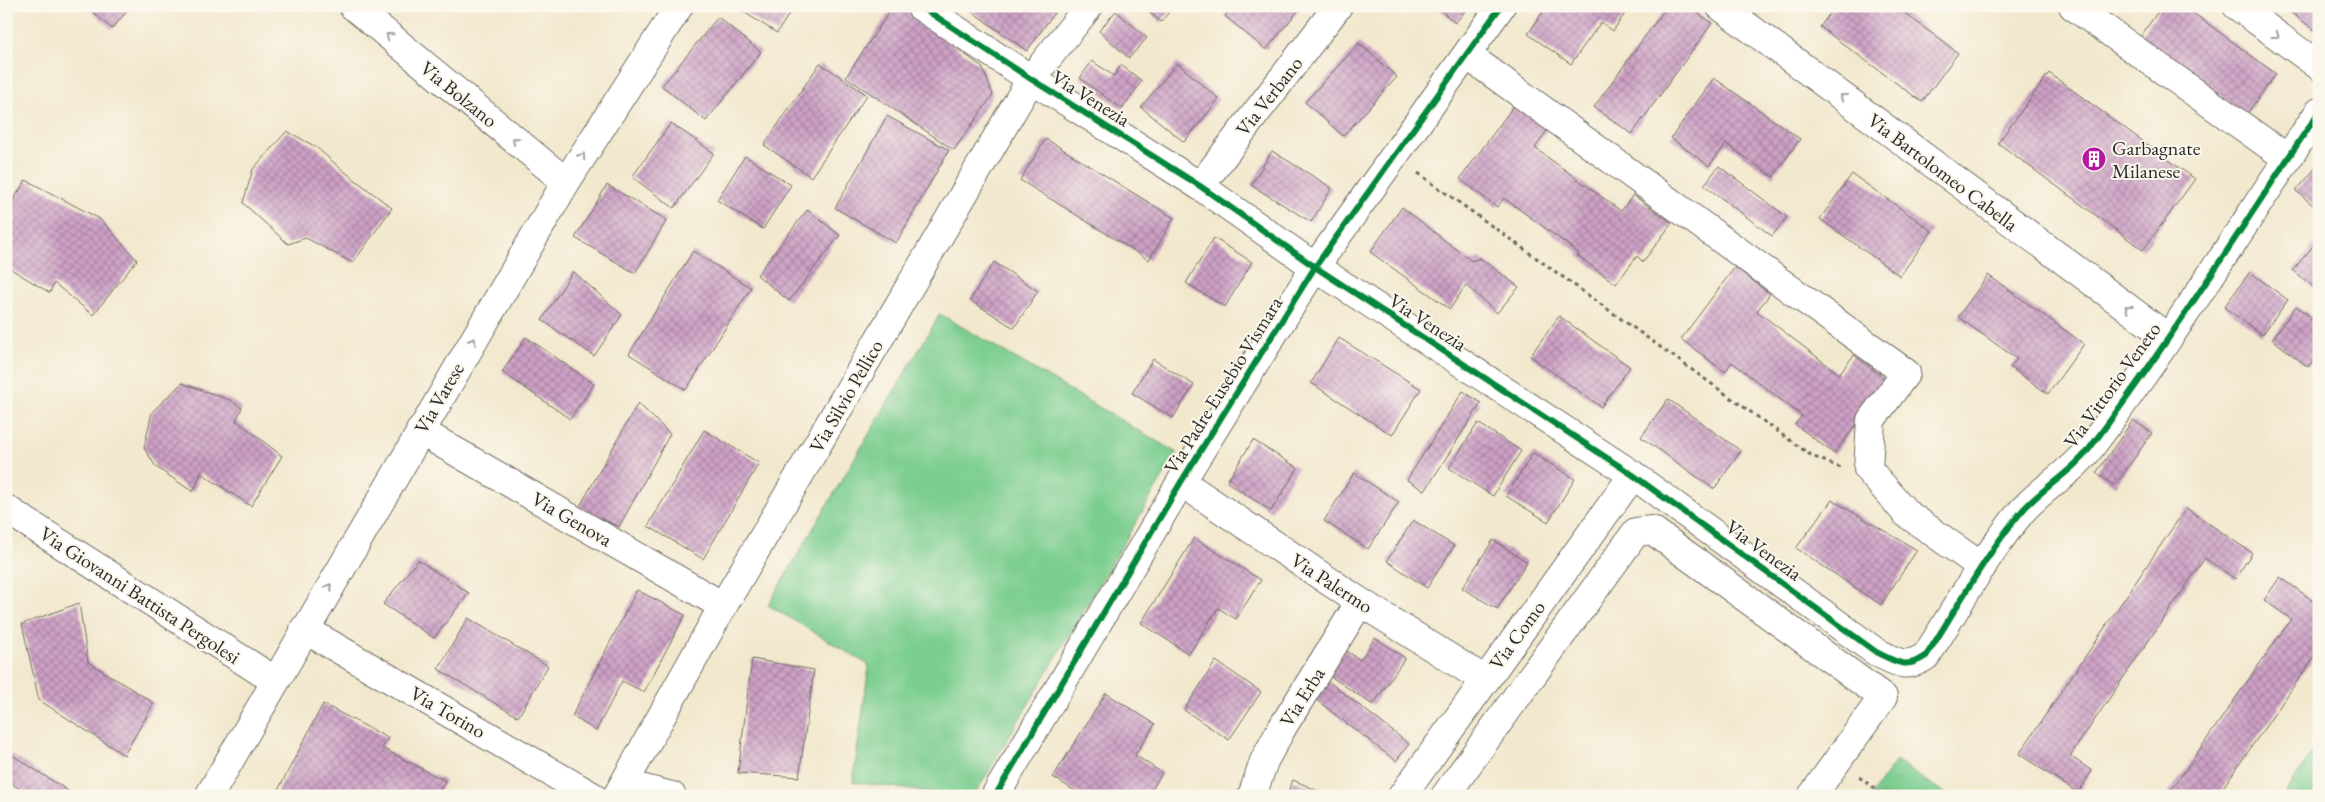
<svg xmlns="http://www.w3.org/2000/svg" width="2325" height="802" font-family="'EB Garamond',serif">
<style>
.grass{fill:url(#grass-tufts);stroke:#547c5e}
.park{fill:#7cce90;stroke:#547c5e}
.building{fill:url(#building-cross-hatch)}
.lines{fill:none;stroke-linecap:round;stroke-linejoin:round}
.minor-casing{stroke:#716d64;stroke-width:30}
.path{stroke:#716d64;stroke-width:3;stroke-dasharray:4 4;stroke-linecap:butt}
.minor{stroke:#fff;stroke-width:28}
.cycleway-casing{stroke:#fbf7ec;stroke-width:9}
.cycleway{stroke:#00873e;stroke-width:6}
.oneway{stroke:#a0a0a0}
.labels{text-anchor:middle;stroke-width:4;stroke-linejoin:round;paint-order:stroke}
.street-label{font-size:20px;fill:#2b2b2b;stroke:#fbf7ec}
.poi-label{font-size:20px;fill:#2b2b2b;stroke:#fbf7ec;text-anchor:start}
</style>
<defs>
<pattern id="grass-tufts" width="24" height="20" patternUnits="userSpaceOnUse" patternTransform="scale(1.25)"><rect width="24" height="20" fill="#7cce90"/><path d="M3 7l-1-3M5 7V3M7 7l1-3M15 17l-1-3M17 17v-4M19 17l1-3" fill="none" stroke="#6bb17c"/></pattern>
<pattern id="building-cross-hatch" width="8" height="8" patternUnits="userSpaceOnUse" patternTransform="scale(1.25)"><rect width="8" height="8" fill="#cda1c6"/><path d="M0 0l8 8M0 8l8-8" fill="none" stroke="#a783a1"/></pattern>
</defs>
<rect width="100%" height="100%" fill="#fbf7ec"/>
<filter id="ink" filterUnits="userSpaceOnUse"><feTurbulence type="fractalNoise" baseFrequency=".02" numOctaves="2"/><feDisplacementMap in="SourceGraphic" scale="10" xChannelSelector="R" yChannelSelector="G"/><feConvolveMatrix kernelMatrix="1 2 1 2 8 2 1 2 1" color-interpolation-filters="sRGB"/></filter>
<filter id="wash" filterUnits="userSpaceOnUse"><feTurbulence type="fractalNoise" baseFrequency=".0096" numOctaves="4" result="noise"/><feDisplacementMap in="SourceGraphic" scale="20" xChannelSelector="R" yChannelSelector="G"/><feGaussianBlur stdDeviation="1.12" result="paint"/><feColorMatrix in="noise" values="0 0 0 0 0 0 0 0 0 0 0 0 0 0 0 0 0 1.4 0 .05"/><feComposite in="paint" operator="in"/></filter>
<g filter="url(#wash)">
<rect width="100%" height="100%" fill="#f2e8ce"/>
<!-- grass -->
<g class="grass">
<polygon points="2319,742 2319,796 2284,796"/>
<polygon points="1896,761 1949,796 1870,796"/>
</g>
<!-- park -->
<polygon class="park" points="940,314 1177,453 974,796 958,796 853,782 869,665 768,605"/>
<g id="blocks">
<!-- building -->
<g class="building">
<polygon points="86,6 131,6 112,29"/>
<polygon points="734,6 794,6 777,33"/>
<polygon points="893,6 901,6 982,67 993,95 954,150 846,77"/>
<polygon points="964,6 1059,6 1027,51"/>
<polygon points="1142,6 1174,6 1161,22"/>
<polygon points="1233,6 1302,6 1266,50 1225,16"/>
<polygon points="1436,6 1469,6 1455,23"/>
<polygon points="1547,6 1630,6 1613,31 1601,22 1571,64 1528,34"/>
<polygon points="1667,6 1688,6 1712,23 1632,134 1594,107"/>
<polygon points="1835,6 1895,6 1958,53 1922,102 1820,27"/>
<polygon points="2162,6 2184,6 2276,74 2246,115 2140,37"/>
<polygon points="2282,6 2319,6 2319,33"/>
<polygon points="1116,11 1147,38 1129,58 1099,31"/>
<polygon points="718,17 761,52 706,121 662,86"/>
<polygon points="1359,43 1397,77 1343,136 1305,102"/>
<polygon points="1092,61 1114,76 1121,65 1142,81 1122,109 1080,78"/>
<polygon points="820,63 867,95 811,177 764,145"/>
<polygon points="1177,63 1219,99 1184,142 1141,107"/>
<polygon points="2049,73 2195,179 2143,250 1998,143"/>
<polygon points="1714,78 1800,139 1773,177 1726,144 1709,166 1671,138"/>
<polygon points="1515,104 1549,128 1535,148 1621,211 1633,195 1672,223 1643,262 1637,256 1616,284 1577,255 1579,253 1504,198 1497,207 1460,179"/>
<polygon points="887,116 949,150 896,243 835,208"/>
<polygon points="671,123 714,153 674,208 632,177"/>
<polygon points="287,131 316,147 340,168 392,208 353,263 306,238 288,244 243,203 253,169"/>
<polygon points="1046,139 1174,218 1149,260 1020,180"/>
<polygon points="1272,151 1332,188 1311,222 1251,185"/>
<polygon points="745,156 791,185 763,229 717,200"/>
<polygon points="2319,164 2319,210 2296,191"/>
<polygon points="1719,166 1787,217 1772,236 1704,185"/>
<polygon points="1852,174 1932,231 1900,276 1820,219"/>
<polygon points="26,180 100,219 137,260 93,315 54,283 50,293 6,266 6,211"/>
<polygon points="607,185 667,220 635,273 575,238"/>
<polygon points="1402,207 1471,261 1480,258 1519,287 1497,313 1466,285 1450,309 1370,252"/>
<polygon points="807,210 840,235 789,301 757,275"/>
<polygon points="1214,238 1252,262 1225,307 1186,283"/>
<polygon points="2319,239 2319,292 2293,270"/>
<polygon points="693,251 751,288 686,390 629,354"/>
<polygon points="994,262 1038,291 1014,328 970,300"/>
<polygon points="1735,267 1770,294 1757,311 1839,374 1854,355 1889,382 1834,454 1795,424 1802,416 1732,362 1725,372 1681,339"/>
<polygon points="573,271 622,315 594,356 542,320"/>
<polygon points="2250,272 2288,300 2262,335 2224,307"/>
<polygon points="1988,275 2084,344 2048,394 2010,367 2017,359 1958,317"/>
<polygon points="2296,306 2319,323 2319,353 2308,367 2272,339"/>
<polygon points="1559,316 1630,367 1601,407 1530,356"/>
<polygon points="526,337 594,384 570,419 502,372"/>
<polygon points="1339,338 1421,389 1392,435 1311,383"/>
<polygon points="1153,359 1194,385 1173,418 1132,393"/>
<polygon points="182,383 230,400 242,408 236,420 282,456 251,506 201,473 193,492 156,467 144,448 152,412"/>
<polygon points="1463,391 1481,403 1425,491 1407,480"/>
<polygon points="1668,399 1741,451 1714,489 1641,437"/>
<polygon points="638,403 670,434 619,527 579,508"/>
<polygon points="2133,420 2152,433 2115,486 2096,473"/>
<polygon points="1478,423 1521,451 1493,496 1449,468"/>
<polygon points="704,430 759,463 703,559 648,526"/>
<polygon points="1253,440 1298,468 1271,511 1227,482"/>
<polygon points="1533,453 1575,479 1548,522 1506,496"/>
<polygon points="1354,473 1399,502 1368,549 1324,521"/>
<polygon points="1832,500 1917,550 1881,605 1796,548"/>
<polygon points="2186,508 2252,553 2235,579 2205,558 2070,756 2092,771 2078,793 2019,754"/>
<polygon points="1413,520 1454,546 1427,588 1387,561"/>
<polygon points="1194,538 1261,580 1236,619 1218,608 1189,654 1141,623"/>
<polygon points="1493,540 1527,562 1497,609 1462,588"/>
<polygon points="418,560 469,593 434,638 383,604"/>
<polygon points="2280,577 2319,605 2319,650 2217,796 2167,796 2291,619 2264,600"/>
<polygon points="637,590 685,615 644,692 622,681 596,731 572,716"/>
<polygon points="79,603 88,662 154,703 124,755 39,700 22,624"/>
<polygon points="468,618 548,666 518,717 438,669"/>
<polygon points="1375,638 1405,658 1373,705 1327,674 1344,649 1360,660"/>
<polygon points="752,659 814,670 799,777 738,773"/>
<polygon points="1216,661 1261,692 1229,740 1184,710"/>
<polygon points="1328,681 1409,744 1396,761 1315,699"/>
<polygon points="1106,693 1155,724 1135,755 1162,773 1148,796 1083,796 1053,777"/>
<polygon points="323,704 388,738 382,748 445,781 437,796 275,796"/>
<polygon points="6,751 76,796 31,796 6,780"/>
<polygon points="1293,780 1330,796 1286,796"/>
</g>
</g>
</g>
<g filter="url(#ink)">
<use href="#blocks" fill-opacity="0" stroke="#716d64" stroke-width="1"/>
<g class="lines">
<defs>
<g id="minor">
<polyline points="353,6 566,182"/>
<path d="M920,6L1031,79L1200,186L1315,267L1633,475L1876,652C1897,662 1905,670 1926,656C1957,608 1985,555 2022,511C2042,488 2071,473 2089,449C2171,341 2243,224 2319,112"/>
<polyline points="1720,6 2167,337"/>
<polyline points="2073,6 2287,158"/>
<polyline points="2237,6 2319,66"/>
<polyline points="1467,55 1906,373 1871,420 1868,469 1906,513 1982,567"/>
<polyline points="1200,186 1338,6"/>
<polyline points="420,431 723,606"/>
<polyline points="1181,482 1360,602 1485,680"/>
<polyline points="6,509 274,680"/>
<polyline points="304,629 592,796"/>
<polyline points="625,784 672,796"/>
<polyline points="209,796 566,182 679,6"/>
<polyline points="617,796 723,606 1031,79 1089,6"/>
<polyline points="995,796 1181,482 1315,267 1501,6"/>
<polyline points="1252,796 1264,761 1282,728 1360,602"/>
<polyline points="1402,796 1633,475"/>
<polyline points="1445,796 1636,532 1652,530 1883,697 1812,796"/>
</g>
</defs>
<!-- minor casing -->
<use href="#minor" class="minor-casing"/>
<!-- path -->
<g class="path">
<polyline points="1418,173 1812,456 1841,468"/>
<polyline points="1859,777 1885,796"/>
</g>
<!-- minor -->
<use href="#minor" class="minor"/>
<defs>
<g id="cycleway">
<path d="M920,6L1031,79L1200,186L1315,267L1633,475L1876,652C1897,662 1905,670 1926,656C1957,608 1985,555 2022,511C2042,488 2071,473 2089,449C2171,341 2243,224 2319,112"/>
<polyline points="995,796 1181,482 1315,267 1501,6"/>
</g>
</defs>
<!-- cycleway casing -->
<use href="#cycleway" class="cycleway-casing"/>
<!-- cycleway -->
<use href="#cycleway" class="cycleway"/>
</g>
<!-- one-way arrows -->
<defs><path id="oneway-chevron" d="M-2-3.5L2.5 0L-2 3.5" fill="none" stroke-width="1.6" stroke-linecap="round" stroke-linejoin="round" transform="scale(1.25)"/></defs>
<g class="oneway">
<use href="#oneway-chevron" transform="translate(2276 35) rotate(36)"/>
<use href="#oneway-chevron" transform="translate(389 36) rotate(-141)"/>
<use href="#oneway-chevron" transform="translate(1843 97) rotate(-144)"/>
<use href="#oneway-chevron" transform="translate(515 140) rotate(-141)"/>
<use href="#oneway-chevron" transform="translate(582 156) rotate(-57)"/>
<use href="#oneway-chevron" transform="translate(2128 308) rotate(-144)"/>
<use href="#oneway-chevron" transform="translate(473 341) rotate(-60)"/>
<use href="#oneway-chevron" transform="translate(329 587) rotate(-60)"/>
</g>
</g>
<!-- icons -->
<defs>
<symbol id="building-disc" viewBox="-11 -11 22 22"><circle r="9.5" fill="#b5179e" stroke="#fbf7ec"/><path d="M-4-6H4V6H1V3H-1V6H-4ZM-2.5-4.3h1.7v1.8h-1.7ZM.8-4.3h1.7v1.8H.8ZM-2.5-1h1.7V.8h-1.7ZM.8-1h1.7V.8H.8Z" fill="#fff"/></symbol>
</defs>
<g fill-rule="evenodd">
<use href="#building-disc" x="2080" y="145" width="28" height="28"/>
</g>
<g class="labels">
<!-- street labels -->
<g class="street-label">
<text transform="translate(459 94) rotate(39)" y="7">Via Bolzano</text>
<text transform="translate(1269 96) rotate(-52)" y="7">Via Verbano</text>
<text transform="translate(1091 98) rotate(32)" y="7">Via Venezia</text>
<text transform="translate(1943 172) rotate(37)" y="7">Via Bartolomeo Cabella</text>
<text transform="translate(1428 322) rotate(33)" y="7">Via Venezia</text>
<text transform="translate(1223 385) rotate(-58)" y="7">Via Padre Eusebio Vismara</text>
<text transform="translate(2112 385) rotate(-54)" y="7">Via Vittorio Veneto</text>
<text transform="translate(846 396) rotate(-60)" y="7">Via Silvio Pellico</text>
<text transform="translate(439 398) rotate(-60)" y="7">Via Varese</text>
<text transform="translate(572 519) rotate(30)" y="7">Via Genova</text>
<text transform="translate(1764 550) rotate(36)" y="7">Via Venezia</text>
<text transform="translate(1332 583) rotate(33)" y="7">Via Palermo</text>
<text transform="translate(140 595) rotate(33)" y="7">Via Giovanni Battista Pergolesi</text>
<text transform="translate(1517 635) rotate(-54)" y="7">Via Como</text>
<text transform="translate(1302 697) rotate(-58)" y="7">Via Erba</text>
<text transform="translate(448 712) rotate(30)" y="7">Via Torino</text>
</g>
<!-- poi labels -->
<g class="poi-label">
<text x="2112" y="155">Garbagnate<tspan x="2112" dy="23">Milanese</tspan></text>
</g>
</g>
<!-- margin -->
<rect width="2325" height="802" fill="none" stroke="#fbf7ec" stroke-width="25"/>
</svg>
